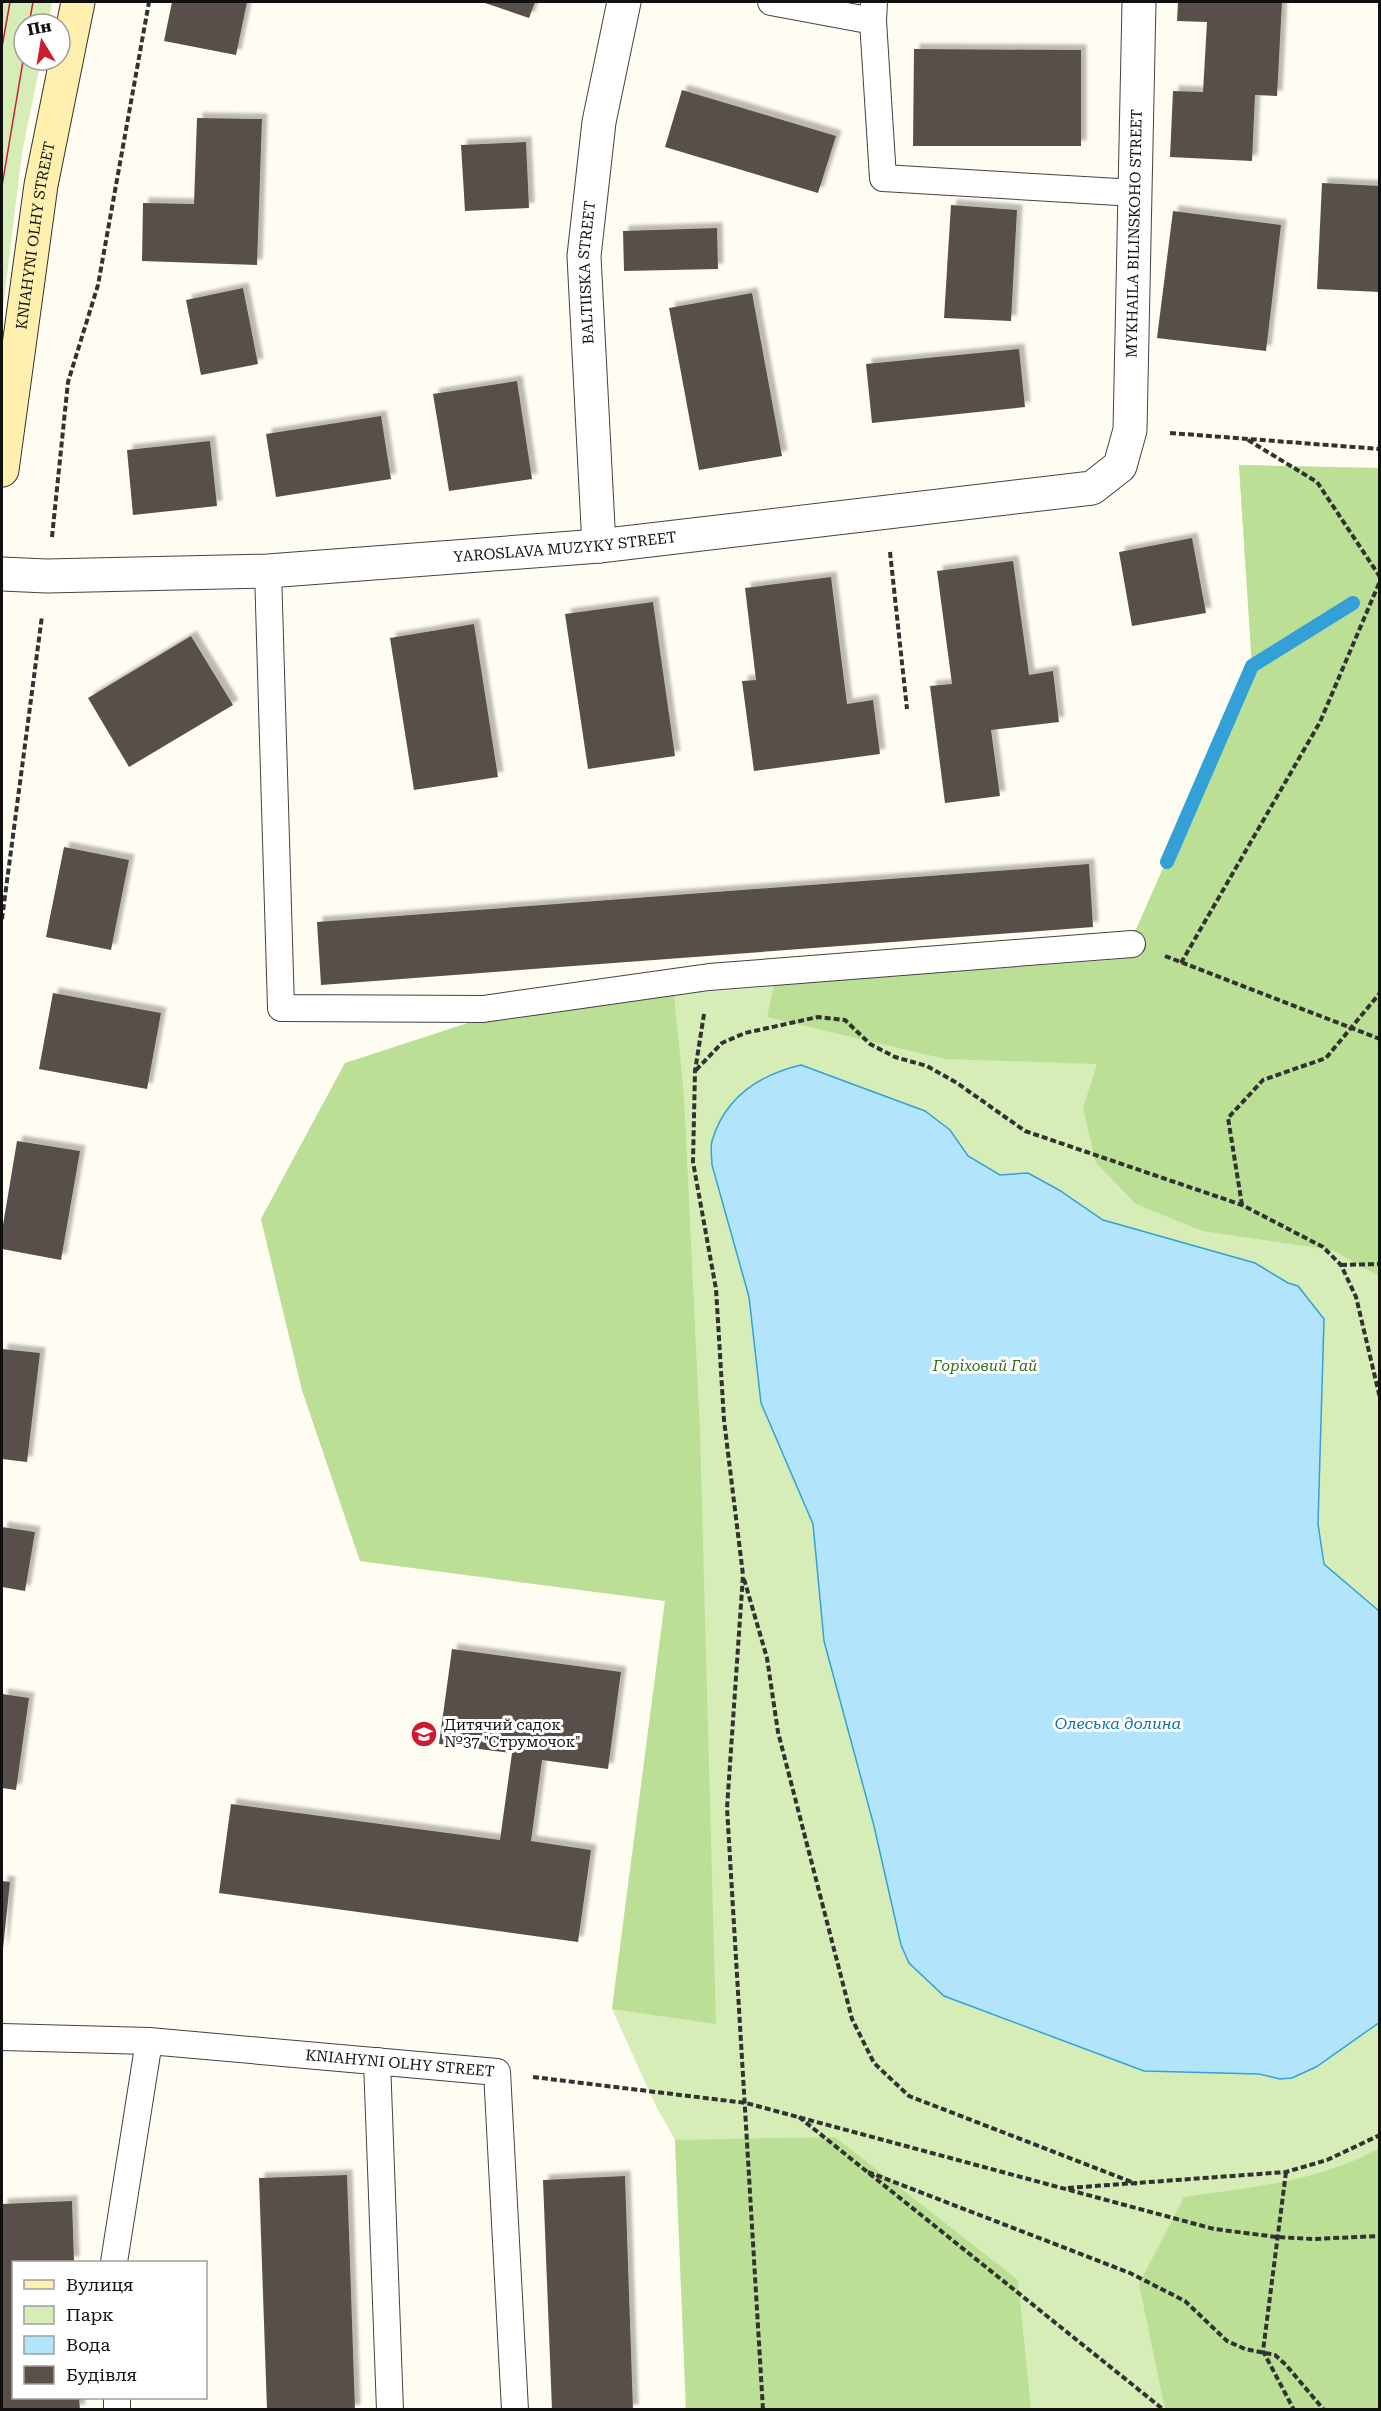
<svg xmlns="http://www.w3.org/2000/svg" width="1381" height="2411" font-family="'Roboto Serif',serif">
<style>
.green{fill:#d7edb8}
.forest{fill:#bcdf96}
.water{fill:#b2e5fb;stroke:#33a1d8;stroke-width:1.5}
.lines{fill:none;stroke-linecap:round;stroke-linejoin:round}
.stream{stroke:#33a1d8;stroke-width:14}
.building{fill:#59504b;filter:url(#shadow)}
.service-casing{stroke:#434343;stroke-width:28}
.minor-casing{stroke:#434343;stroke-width:35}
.secondary-casing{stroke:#323232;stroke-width:35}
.path{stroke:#323232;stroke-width:4;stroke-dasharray:6 3;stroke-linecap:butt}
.service{stroke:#fff;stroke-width:26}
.minor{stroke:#fff;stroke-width:33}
.secondary{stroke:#fff0ad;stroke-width:33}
.tram{stroke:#cc1c30;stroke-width:1.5}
.labels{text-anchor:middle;stroke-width:6;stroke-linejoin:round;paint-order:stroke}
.street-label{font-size:15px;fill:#101010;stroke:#fff}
.park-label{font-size:15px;font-style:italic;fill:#316e1a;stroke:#fff}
.poi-label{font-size:15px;fill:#101010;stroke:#fff;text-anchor:start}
.water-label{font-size:16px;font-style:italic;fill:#0e72ad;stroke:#fff}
</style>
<defs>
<filter id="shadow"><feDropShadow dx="5.5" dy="-5.5" stdDeviation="1.5" flood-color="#0004"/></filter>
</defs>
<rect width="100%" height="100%" fill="#fffcf2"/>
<!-- green -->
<g class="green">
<polygon points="2,2 52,2 48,24 24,24 24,60 41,60 22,153 2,316"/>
<polygon points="1239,465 1379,468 1379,2409 686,2409 675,2140 655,2104 612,2009 665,1601 360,1561 302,1390 261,1219 345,1063 674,994 1123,959 1252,666"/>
</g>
<!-- forest -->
<g class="forest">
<polygon points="1239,465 1379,468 1379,1276 1332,1250 1202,1231 1136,1204 1096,1163 1083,1108 1097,1064 945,1059 767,1017 774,985 1123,959 1252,666"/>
<polygon points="674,994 684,1096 700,1432 716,2024 612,2009 665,1601 360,1561 302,1390 261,1219 345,1063 483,1018"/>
<polygon points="835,2137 1018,2280 1031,2409 686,2409 675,2140"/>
<path d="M1379,2148V2409H1165L1139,2284L1184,2197C1251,2187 1319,2182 1379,2148Z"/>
</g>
<!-- water -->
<path class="water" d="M801,1065L925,1111L950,1130L968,1156L1000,1175L1028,1173L1059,1190L1103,1220L1255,1263L1288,1283L1298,1286L1324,1319L1318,1524L1324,1564L1379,1611L1380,2022L1316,2067L1292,2078L1280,2079L1259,2074L1144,2071L944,1996L909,1963L901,1945L874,1826L824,1641L813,1524L761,1403L749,1297L712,1165C712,1157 710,1148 712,1141C725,1097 759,1075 801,1065Z"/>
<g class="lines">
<!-- stream -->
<polyline class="stream" points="1167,862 1252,666 1353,603"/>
</g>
<!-- building -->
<g class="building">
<polygon points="172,2 247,2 236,55 164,41"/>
<polygon points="482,2 535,2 529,18"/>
<polygon points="1178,2 1282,2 1277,96 1255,95 1252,161 1170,157 1173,91 1203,92 1207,22 1177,21"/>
<polygon points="914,49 1081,50 1081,146 913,146"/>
<polygon points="682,90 836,136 818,193 665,147"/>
<polygon points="197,118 262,119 257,265 142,261 143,203 194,204"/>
<polygon points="526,142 529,208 465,211 461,145"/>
<polygon points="1322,183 1380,186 1380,292 1317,289"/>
<polygon points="951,205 1017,210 1011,321 944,318"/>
<polygon points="1173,211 1281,225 1266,351 1157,338"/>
<polygon points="717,228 718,269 624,271 623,231"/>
<polygon points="243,288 258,364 201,375 186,300"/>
<polygon points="752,293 782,456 699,470 669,308"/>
<polygon points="1019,349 1025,407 872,423 866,364"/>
<polygon points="517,381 532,479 449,491 433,394"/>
<polygon points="381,416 391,479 276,497 266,434"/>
<polygon points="210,441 217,506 133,515 127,450"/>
<polygon points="1192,538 1206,613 1132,626 1119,552"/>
<polygon points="1013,561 1029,675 1053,671 1059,722 991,730 1000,796 945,803 930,686 952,684 937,571"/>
<polygon points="831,577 847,704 873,700 880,754 754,771 742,681 756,680 745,588"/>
<polygon points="653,602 675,756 588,769 565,614"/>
<polygon points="474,624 498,777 414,790 390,638"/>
<polygon points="191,636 233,705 129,767 88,698"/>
<polygon points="64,847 129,860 111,950 46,937"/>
<polygon points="1089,864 1093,927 321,985 317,922"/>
<polygon points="53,993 161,1013 147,1089 39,1069"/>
<polygon points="17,1141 80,1151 61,1260 2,1249 2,1231"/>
<polygon points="2,1349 40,1353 27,1462 2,1459"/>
<polygon points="2,1527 35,1532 25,1591 2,1587"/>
<polygon points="452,1649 621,1672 608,1769 542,1760 531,1841 591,1850 578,1942 219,1893 231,1804 500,1840 512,1753 439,1744"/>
<polygon points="2,1694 29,1698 16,1790 2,1788"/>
<polygon points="2,1881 10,1882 3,1949 2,1949"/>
<polygon points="347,2175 355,2410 267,2410 259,2178"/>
<polygon points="625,2176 633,2410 552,2410 543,2180"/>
<polygon points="72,2201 74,2262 14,2262 14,2398 79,2398 80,2410 2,2410 2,2204"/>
</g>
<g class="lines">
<defs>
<g id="service">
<polyline points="771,2 873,21 874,2"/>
<polyline points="873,21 883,178 1135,193"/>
<polyline points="268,571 281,1008 483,1009 709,977 1132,944"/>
<path id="s1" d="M2,2037L149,2041L497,2072L515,2410"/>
<polyline points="377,2061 390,2410"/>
<polyline points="114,2262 149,2041"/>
<polyline points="117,2398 117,2410"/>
</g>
<g id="minor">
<path id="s2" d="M599,546L584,256L599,122L624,2"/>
<path id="s3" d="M2,574L47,576L268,571L599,546L1092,488L1120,466L1130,430L1139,2"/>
</g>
<g id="secondary">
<path id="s4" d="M2,470L41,185L78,2"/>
</g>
</defs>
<!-- service casing -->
<use href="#service" class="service-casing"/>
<!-- minor casing -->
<use href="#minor" class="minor-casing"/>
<!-- secondary casing -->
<use href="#secondary" class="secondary-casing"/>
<!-- path -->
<g class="path">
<polyline points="1170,433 1380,449"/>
<polyline points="1248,440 1317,482 1380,577"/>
<polyline points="52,537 68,382 98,285 149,2"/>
<polyline points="890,552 907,709"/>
<polyline points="2,919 42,616"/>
<polyline points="1165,956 1380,1039"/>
<polyline points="1181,963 1320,722 1380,581"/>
<polyline points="704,1014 695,1071 693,1162 716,1289 724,1420 743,1575 727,1808 763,2410"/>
<polyline points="696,1070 722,1043 745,1033 818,1017 845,1020 870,1044 895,1057 927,1066 957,1083 1025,1131 1242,1205 1323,1247 1341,1265 1356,1297 1380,1398"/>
<polyline points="1242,1205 1228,1118 1263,1080 1326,1058 1380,993"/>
<polyline points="1341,1265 1380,1264"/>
<polyline points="744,1579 767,1658 778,1732 852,2019 874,2063 909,2096 1137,2184"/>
<polyline points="533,2077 746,2103 1214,2229 1277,2237 1313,2239 1380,2236"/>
<polyline points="799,2117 1164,2410"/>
<polyline points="868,2172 1130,2273 1185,2301 1227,2341 1245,2349 1275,2355 1286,2365 1324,2410"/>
<polyline points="1286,2172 1263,2351 1294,2410"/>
<polyline points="1068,2188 1286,2172 1327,2160 1380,2135"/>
</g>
<!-- service -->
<use href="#service" class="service"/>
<!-- minor -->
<use href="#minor" class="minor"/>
<!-- secondary -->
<use href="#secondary" class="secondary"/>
<!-- tram -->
<g class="tram">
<polyline points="29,24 33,2"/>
<polyline points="2,47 10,2"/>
<polyline points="2,186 24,55"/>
</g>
</g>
<!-- icons -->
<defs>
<symbol id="school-disc" viewBox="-11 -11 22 22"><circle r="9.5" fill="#cc1c30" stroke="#fff"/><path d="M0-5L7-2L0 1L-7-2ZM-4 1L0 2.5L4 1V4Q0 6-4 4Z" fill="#fff"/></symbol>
</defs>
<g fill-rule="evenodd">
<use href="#school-disc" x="409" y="1719" width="30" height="30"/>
</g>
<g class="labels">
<!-- street labels -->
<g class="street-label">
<text dy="5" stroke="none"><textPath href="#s4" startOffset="237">KNIAHYNI OLHY STREET</textPath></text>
<text dy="5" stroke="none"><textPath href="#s3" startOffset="1364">MYKHAILA BILINSKOHO STREET</textPath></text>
<text dy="5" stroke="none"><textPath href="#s2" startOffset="274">BALTIISKA STREET</textPath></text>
<text dy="5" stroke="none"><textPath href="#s3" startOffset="564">YAROSLAVA MUZYKY STREET</textPath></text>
<text dy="5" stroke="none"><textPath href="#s1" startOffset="399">KNIAHYNI OLHY STREET</textPath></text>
</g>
<!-- park labels -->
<g class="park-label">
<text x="985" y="1371">Горіховий Гай</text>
</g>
<!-- poi labels -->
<g class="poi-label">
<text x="444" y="1730">Дитячий садок<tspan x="444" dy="17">№37 "Струмочок"</tspan></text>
</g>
<!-- water labels -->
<g class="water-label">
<text x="1118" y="1729">Олеська долина</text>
</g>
</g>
<!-- border -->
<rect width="1381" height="2411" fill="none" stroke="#101010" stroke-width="6"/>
<!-- legend -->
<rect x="12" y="2261" width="195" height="138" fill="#ffffff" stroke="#9f9f9f" stroke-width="1.5"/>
<rect x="24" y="2280" width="30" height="9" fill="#fff0ad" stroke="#9f9f9f" stroke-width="1.5"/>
<text x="66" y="2291" font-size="18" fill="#101010">Вулиця</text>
<rect x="24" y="2306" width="30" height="18" fill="#d7edb8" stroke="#9f9f9f" stroke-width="1.5"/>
<text x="66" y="2321" font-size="18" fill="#101010">Парк</text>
<rect x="24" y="2336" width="30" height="18" fill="#b2e5fb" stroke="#9f9f9f" stroke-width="1.5"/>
<text x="66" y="2351" font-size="18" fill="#101010">Вода</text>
<rect x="24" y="2366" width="30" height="18" fill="#59504b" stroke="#9f9f9f" stroke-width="1.5"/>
<text x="66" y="2381" font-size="18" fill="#101010">Будівля</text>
<!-- north arrow -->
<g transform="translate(42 42) rotate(349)"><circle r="28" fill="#ffffff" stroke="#9f9f9f" stroke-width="1.5"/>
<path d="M0-4.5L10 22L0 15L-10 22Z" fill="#cc1c30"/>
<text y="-9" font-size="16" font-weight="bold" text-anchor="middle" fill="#101010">Пн</text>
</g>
</svg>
